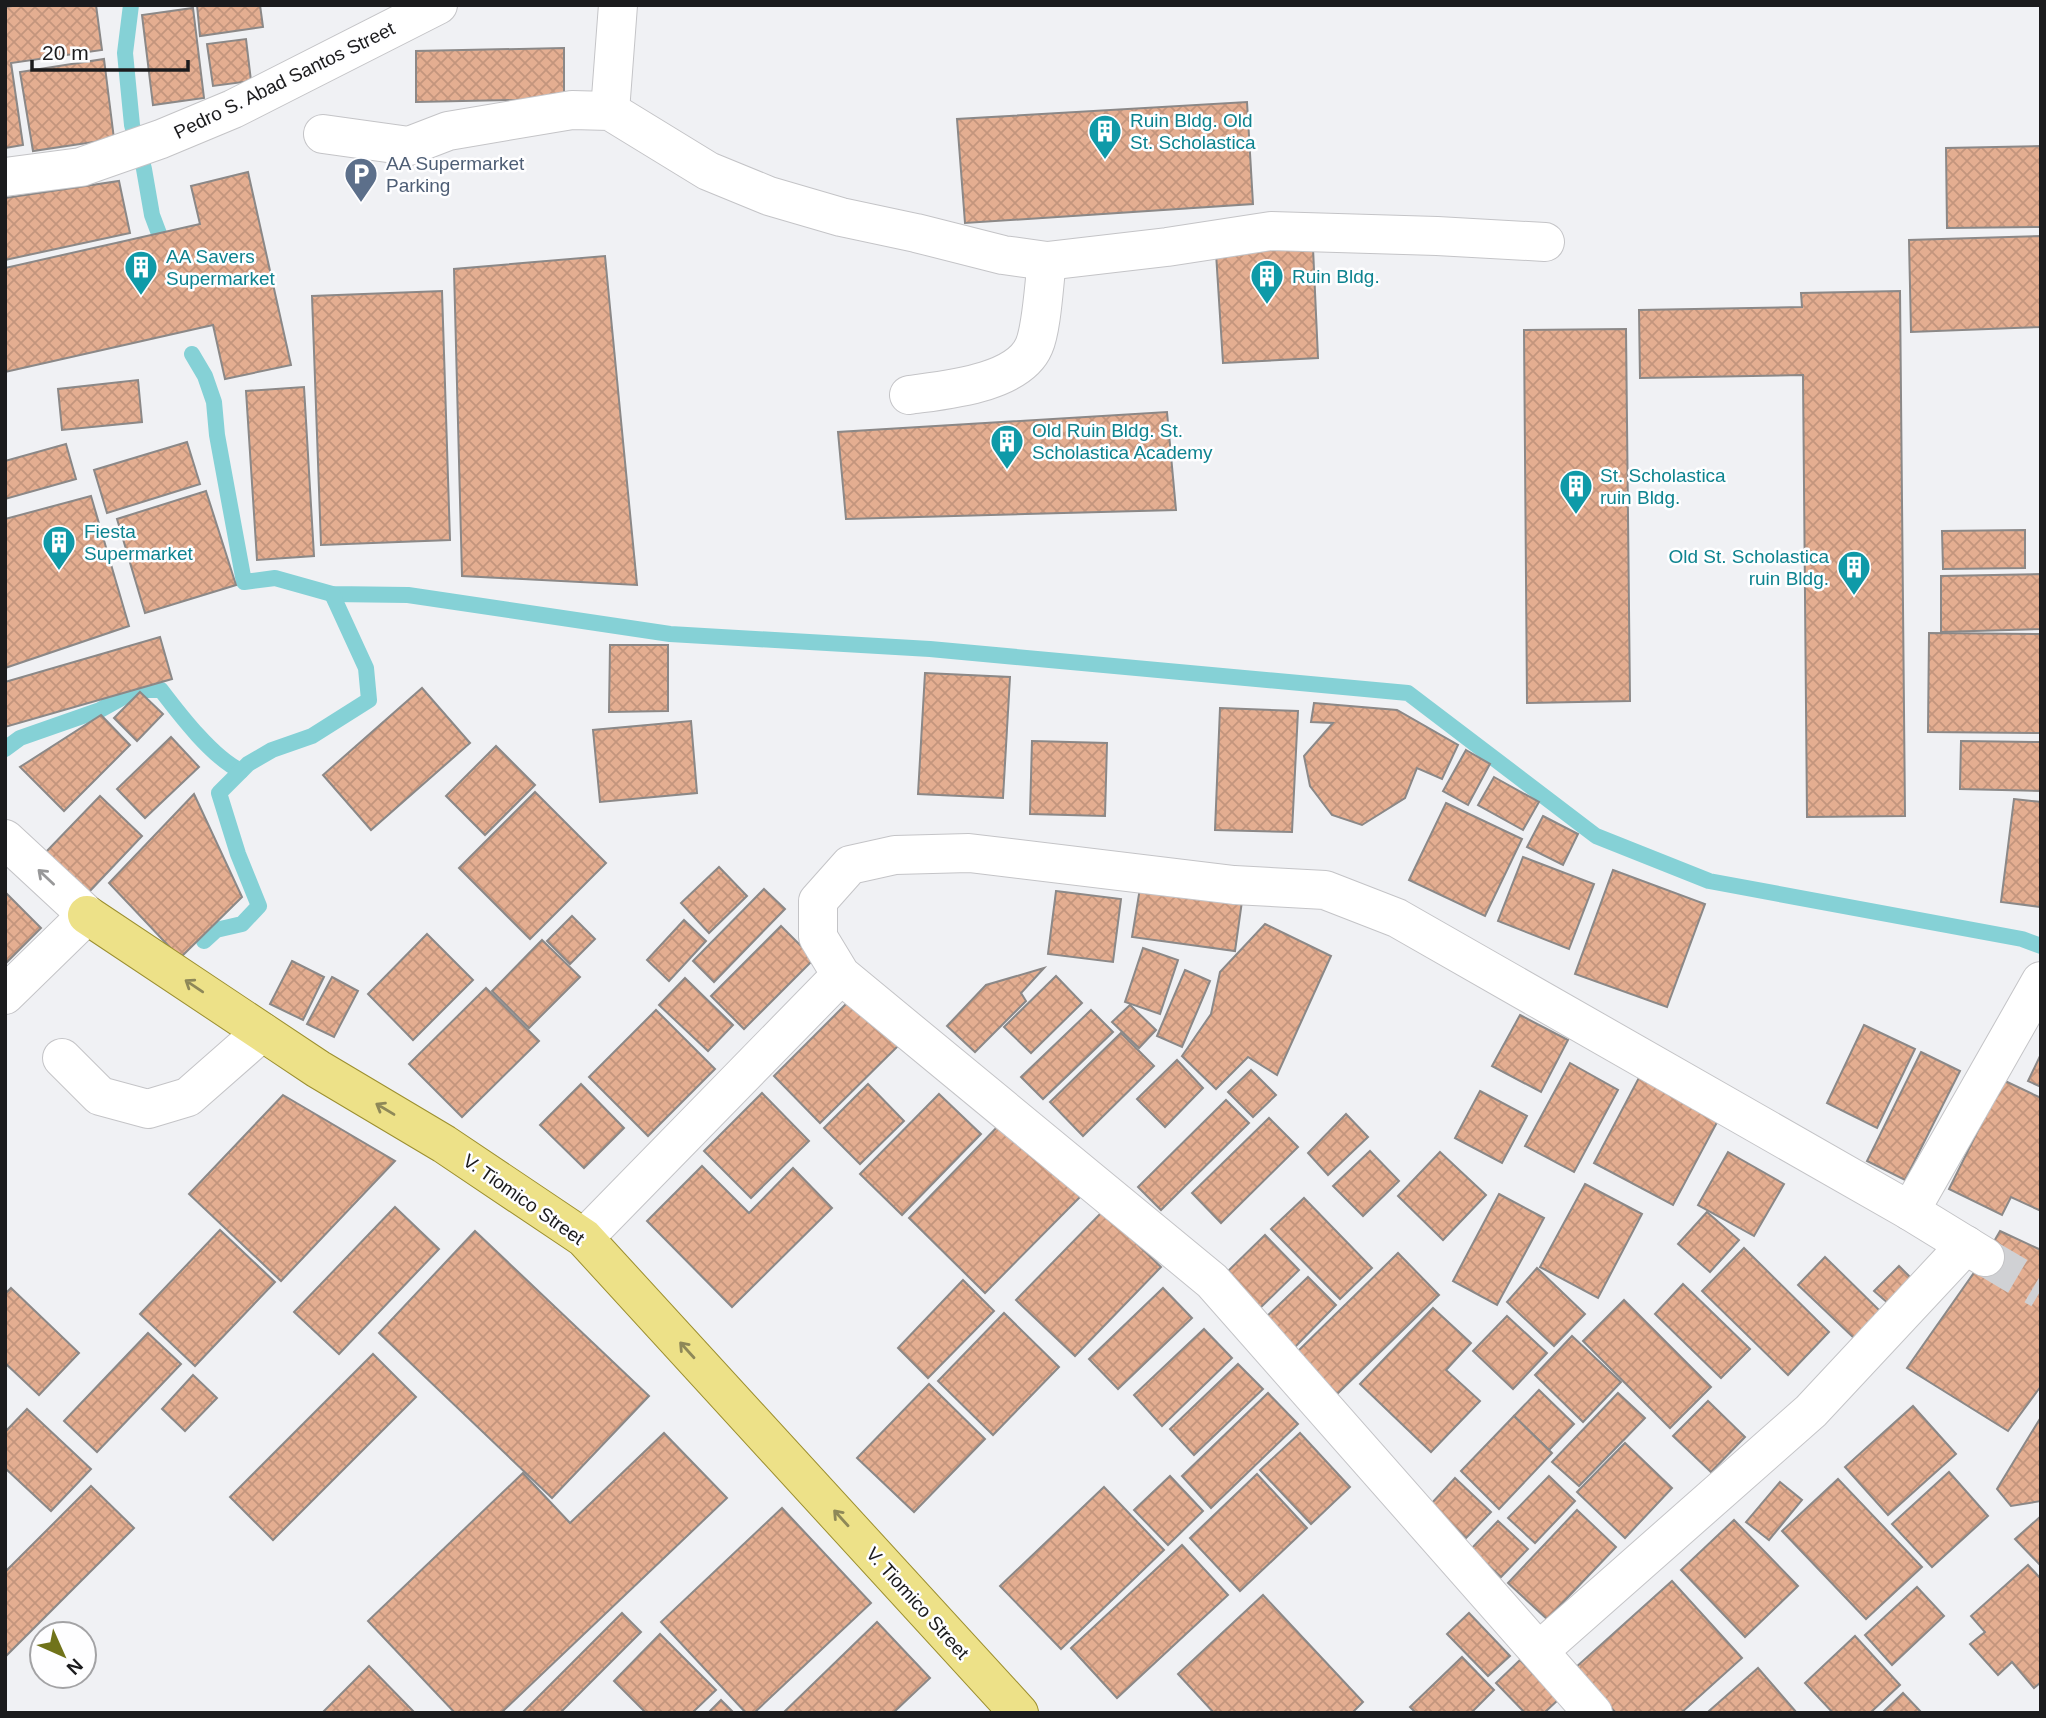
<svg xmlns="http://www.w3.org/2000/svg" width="2046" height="1718" font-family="Arial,sans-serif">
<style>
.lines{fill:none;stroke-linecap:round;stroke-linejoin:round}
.stream{stroke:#85d1d6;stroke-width:16}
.building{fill:url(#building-cross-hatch);stroke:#8b8887;stroke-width:2}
.minor-tunnel{stroke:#d0d1d4;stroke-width:38;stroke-dasharray:38 19;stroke-linecap:butt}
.minor-casing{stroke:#c4c4c7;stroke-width:40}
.major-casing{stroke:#9c8f2f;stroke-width:40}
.minor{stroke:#fff;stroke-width:38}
.major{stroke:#ede188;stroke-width:38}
.oneway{stroke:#989899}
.oneway2{stroke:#8e8858}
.labels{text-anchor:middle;stroke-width:5;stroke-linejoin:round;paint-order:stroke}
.street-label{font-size:19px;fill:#1b1b1d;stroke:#fefeff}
.culture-label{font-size:19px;fill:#0d838f;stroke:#fefeff;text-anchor:start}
.service-label{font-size:19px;fill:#4e5e75;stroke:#fefeff;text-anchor:start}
</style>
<defs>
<pattern id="building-cross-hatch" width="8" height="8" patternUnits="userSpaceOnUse" patternTransform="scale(1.75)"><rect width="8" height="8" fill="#e4ae91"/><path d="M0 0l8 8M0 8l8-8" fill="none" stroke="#c3957d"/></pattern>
</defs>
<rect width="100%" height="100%" fill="#f0f1f4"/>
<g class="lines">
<!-- stream -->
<g class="stream">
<polyline points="131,5 125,53 132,125 144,169 152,215 161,239"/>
<polyline points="192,354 205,376 214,402 217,435 244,582 275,578 332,594 408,595 670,634 930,649 1408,693 1596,836 1709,881 2022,939 2041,946"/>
<path d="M5,749L20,738L100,710L136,690H161C180,715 213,758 241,771"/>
<polyline points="204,941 216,930 242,924 259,906 238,854 219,793 248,764 272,750 312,736 369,700 366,668 332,594"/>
</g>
</g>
<!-- building -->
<g class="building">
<polygon points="20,5 96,5 102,50 11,63 23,145 5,148 5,7"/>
<polygon points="197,5 260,5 263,27 200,36"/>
<polygon points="193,8 204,98 153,105 142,15"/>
<polygon points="246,39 251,81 213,86 207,44"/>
<polygon points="564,48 564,99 416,102 416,51"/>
<polygon points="104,59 114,139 33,151 20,72"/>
<polygon points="1247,102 1253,204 965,223 957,119"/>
<polygon points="2041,146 2041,227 1947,228 1946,148"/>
<polygon points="248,172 291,365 225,379 213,325 5,372 5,268 200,224 191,186"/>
<polygon points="119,181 130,233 5,260 5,198"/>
<polygon points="2041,236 2041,327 1911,332 1909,240"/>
<polygon points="1313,248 1318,358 1223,363 1216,253"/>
<polygon points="605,256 637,585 462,576 454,269"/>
<polygon points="442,291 450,540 321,545 312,296"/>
<polygon points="1900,291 1905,816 1807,817 1803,375 1640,378 1639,310 1802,307 1801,293"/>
<polygon points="1626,329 1630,701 1527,703 1524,330"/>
<polygon points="138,380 142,422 62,430 58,389"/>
<polygon points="304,387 314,556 257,560 246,391"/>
<polygon points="1167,412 1176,510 846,519 838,432"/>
<polygon points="187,442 200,484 107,513 94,470"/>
<polygon points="66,444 76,479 5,499 5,461"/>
<polygon points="206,491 236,585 145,613 117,519"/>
<polygon points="91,496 129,626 5,668 5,519"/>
<polygon points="2025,530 2025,568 1943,569 1942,531"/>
<polygon points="2041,574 2041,629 1941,632 1941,576"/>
<polygon points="1929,633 2041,634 2041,733 1928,732"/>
<polygon points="160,637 172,679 5,727 5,682"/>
<polygon points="610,645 668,645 668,711 609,712"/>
<polygon points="925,673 1010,677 1003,798 918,794"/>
<polygon points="422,688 470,743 371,830 323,775"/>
<polygon points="140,692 163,714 137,741 114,718"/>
<polygon points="1314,703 1397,710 1458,745 1442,779 1417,768 1405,798 1362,825 1332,815 1310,786 1304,756 1333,723 1311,722"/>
<polygon points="1220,708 1298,711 1292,832 1215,830"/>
<polygon points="101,715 130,745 64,811 20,767"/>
<polygon points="691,721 697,793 600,802 593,730"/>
<polygon points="171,737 199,767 145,818 117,789"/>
<polygon points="1032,741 1107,743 1105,816 1030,814"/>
<polygon points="1961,741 2041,742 2041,791 1960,789"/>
<polygon points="496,746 535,785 485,835 446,796"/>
<polygon points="1466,750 1490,764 1468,805 1443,791"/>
<polygon points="1494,777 1539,802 1523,830 1478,805"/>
<polygon points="535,792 606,863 530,939 459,868"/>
<polygon points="194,794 242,897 180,958 109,883"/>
<polygon points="100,796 142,836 88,893 45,853"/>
<polygon points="2014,799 2041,802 2041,907 2001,902"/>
<polygon points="1446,803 1522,839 1485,916 1409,880"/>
<polygon points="1543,816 1578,834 1563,865 1527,847"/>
<polygon points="1523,857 1594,884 1569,949 1498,921"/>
<polygon points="719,867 747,896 709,933 681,903"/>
<polygon points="1613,870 1705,904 1667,1007 1575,974"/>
<polygon points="1140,888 1242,901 1235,951 1132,937"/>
<polygon points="764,889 785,909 714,982 693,961"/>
<polygon points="1056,891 1121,899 1113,962 1048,954"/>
<polygon points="5,892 41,928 5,964"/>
<polygon points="572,916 595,939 570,964 547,941"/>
<polygon points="684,920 706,941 669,981 647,960"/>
<polygon points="1265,924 1331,956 1277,1075 1248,1057 1216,1089 1182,1056 1211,1014 1220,972"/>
<polygon points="781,926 814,959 744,1029 711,996"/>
<polygon points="427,934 473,980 413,1040 368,994"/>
<polygon points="542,940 580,977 529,1028 492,991"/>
<polygon points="1143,948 1178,960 1160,1014 1125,1002"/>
<polygon points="292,961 324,977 303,1020 270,1004"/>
<polygon points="1044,968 1021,993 1026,1001 975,1052 947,1026 986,985"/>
<polygon points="1185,970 1210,981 1182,1047 1157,1036"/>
<polygon points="1056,976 1082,1003 1031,1053 1004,1027"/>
<polygon points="332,977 358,991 334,1037 307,1024"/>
<polygon points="685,978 733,1025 708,1051 659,1005"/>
<polygon points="486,988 539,1041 462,1117 409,1064"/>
<polygon points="852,998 899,1045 820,1123 774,1076"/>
<polygon points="1130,1005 1156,1030 1139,1048 1112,1022"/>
<polygon points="656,1010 715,1069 648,1136 589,1077"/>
<polygon points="1091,1010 1113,1032 1043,1099 1021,1077"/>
<polygon points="1520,1015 1568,1040 1541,1092 1492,1066"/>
<polygon points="1864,1025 1915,1049 1877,1128 1827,1103"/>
<polygon points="1121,1033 1154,1066 1083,1136 1050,1102"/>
<polygon points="1921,1052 1960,1071 1905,1180 1867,1161"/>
<polygon points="2041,1054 2041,1087 2028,1081"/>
<polygon points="1177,1060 1203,1088 1165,1127 1137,1099"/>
<polygon points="1570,1063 1618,1090 1574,1172 1525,1146"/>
<polygon points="1251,1070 1276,1095 1253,1117 1228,1092"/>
<polygon points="1643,1070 1722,1113 1673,1205 1594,1163"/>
<polygon points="2003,1080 2041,1098 2041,1211 2011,1197 2002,1215 1949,1189"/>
<polygon points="581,1084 624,1128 584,1168 540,1125"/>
<polygon points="868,1084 904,1121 860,1164 824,1128"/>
<polygon points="1480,1091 1527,1116 1502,1163 1455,1138"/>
<polygon points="762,1093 809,1141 751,1198 704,1151"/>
<polygon points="939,1094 981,1134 902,1215 860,1174"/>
<polygon points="283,1095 395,1161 281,1281 189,1194"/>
<polygon points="1226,1100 1249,1123 1161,1210 1138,1187"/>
<polygon points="1346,1114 1368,1137 1328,1175 1308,1153"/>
<polygon points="1269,1118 1298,1147 1221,1223 1192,1193"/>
<polygon points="1003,1121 1080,1197 985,1293 909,1218"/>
<polygon points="1370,1151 1399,1181 1363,1216 1333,1186"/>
<polygon points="1440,1152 1486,1195 1443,1240 1398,1196"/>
<polygon points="1728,1152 1784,1184 1754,1236 1698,1205"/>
<polygon points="702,1166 749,1213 793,1168 832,1208 732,1307 647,1221"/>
<polygon points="1585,1184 1642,1214 1598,1298 1540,1267"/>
<polygon points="1499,1194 1544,1218 1497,1305 1453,1281"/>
<polygon points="1304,1198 1372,1268 1340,1299 1271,1229"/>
<polygon points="395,1207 439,1249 339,1354 294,1312"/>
<polygon points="1103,1211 1161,1267 1075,1356 1016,1300"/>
<polygon points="1707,1212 1739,1240 1710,1272 1678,1244"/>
<polygon points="220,1230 275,1282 195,1366 140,1314"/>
<polygon points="475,1231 649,1396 552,1498 379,1333"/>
<polygon points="2000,1231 2041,1250 2041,1386 2008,1431 1907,1368 1985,1257"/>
<polygon points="1265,1235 1299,1270 1258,1310 1224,1275"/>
<polygon points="1744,1248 1829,1332 1788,1375 1702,1291"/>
<polygon points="1398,1253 1439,1295 1337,1394 1297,1352"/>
<polygon points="1825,1257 1880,1311 1854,1338 1798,1285"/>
<polygon points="1899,1266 1914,1281 1890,1305 1874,1291"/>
<polygon points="1537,1268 1585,1314 1554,1346 1507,1302"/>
<polygon points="1308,1277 1336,1305 1292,1350 1263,1320"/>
<polygon points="963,1280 994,1311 928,1378 898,1348"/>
<polygon points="1683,1284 1750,1349 1721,1378 1655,1314"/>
<polygon points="11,1288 79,1353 39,1395 5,1363 5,1294"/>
<polygon points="1163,1288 1192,1318 1118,1389 1089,1359"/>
<polygon points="1624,1300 1711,1387 1670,1428 1583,1341"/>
<polygon points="1433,1308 1471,1343 1446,1370 1480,1401 1431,1452 1360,1384"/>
<polygon points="1004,1313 1059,1367 993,1435 938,1381"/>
<polygon points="1507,1316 1547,1353 1513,1389 1473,1351"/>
<polygon points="1204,1329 1232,1358 1162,1426 1134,1395"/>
<polygon points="148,1333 181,1364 97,1452 64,1421"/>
<polygon points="1572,1336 1621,1382 1583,1422 1535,1375"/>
<polygon points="373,1354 416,1397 273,1540 230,1497"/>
<polygon points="1238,1364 1263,1389 1194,1455 1170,1429"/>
<polygon points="193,1375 217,1398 185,1431 162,1409"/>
<polygon points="929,1384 985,1439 914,1512 857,1458"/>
<polygon points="1539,1390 1574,1424 1549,1450 1514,1416"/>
<polygon points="1268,1393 1298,1424 1211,1508 1182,1476"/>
<polygon points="1618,1393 1645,1418 1579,1486 1552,1462"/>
<polygon points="1708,1401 1745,1437 1711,1472 1673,1436"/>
<polygon points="1913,1406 1956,1454 1888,1515 1845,1467"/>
<polygon points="27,1409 91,1469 51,1511 5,1468 5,1432"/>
<polygon points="1514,1416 1552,1453 1499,1509 1461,1471"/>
<polygon points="2041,1417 2041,1501 2011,1506 1997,1489"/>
<polygon points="664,1433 727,1498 501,1713 455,1713 368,1621 523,1473 570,1523"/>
<polygon points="1300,1433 1350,1487 1311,1524 1260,1470"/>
<polygon points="1625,1443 1672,1488 1625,1538 1577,1492"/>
<polygon points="1949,1472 1988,1516 1932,1567 1892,1524"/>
<polygon points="1257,1474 1307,1528 1240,1591 1190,1538"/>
<polygon points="1170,1476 1203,1511 1168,1545 1134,1510"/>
<polygon points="1549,1476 1575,1501 1535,1543 1508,1518"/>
<polygon points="1455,1478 1491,1512 1466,1538 1431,1504"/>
<polygon points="1838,1479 1922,1567 1866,1619 1782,1531"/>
<polygon points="1780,1482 1802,1500 1769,1540 1746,1522"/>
<polygon points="91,1486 134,1528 7,1655 5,1653 5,1572"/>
<polygon points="1104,1487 1164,1550 1061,1649 1000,1586"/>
<polygon points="782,1508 871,1603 754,1713 746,1713 661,1622"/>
<polygon points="1577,1510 1616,1547 1547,1619 1508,1583"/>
<polygon points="2041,1516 2041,1566 2015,1539"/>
<polygon points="1734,1520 1798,1586 1745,1637 1681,1570"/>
<polygon points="1498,1521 1528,1549 1501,1577 1471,1549"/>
<polygon points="1182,1545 1228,1595 1117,1698 1071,1648"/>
<polygon points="2028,1565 2041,1579 2041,1682 2034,1688 2012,1662 1998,1675 1970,1644 1985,1632 1971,1616"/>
<polygon points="1672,1581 1742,1658 1681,1713 1616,1713 1575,1668"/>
<polygon points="1917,1587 1944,1616 1892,1665 1865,1635"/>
<polygon points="1263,1595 1363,1702 1352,1713 1214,1713 1178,1674"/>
<polygon points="622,1613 641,1632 560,1713 522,1713"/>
<polygon points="1469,1613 1510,1656 1488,1676 1447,1634"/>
<polygon points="877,1622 930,1678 893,1713 783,1713"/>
<polygon points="660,1634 716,1690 692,1713 646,1713 614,1681"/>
<polygon points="1855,1636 1900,1685 1870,1713 1833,1713 1805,1683"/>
<polygon points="1462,1657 1494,1690 1471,1713 1416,1713 1410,1707"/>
<polygon points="1520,1660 1558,1700 1544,1713 1525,1713 1496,1683"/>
<polygon points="369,1666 415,1713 322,1713"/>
<polygon points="1758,1668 1797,1713 1710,1713 1709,1711"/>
<polygon points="1903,1693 1922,1713 1882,1713"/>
<polygon points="721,1700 734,1713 708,1713"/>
</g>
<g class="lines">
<!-- minor-tunnel -->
<polyline class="minor-tunnel" points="1985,1257 2041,1290"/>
<defs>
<g id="minor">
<polyline points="610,111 618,5"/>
<polyline points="323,134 409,146 448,131 572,110 610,111 708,171 769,196 841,217 916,233 1003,255 1047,261 1167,247 1271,231 1437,236 1545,242"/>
<polyline points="5,177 81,167 161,139 233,109 438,5"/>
<path d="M909,395C944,390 1018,384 1034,346C1042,328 1044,282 1047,261"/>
<polyline points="5,839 87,915 5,995"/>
<polyline points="62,1058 100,1096 148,1109 188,1097 262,1032"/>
<polyline points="1910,1211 2041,981"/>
<polyline points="584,1238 841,975"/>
<polyline points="1539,1651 1811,1411 1966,1245"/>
<polyline points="1593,1713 1212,1281 841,975 818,937 818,901 850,865 895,855 969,853 1234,885 1325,890 1397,918 1910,1211 1985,1257"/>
</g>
<polyline id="major" points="87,915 318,1069 444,1144 584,1238 1019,1713"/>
</defs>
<!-- minor casing -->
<use href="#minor" class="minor-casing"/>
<!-- major casing -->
<use href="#major" class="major-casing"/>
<!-- minor -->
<use href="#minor" class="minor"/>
<!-- major -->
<use href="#major" class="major"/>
</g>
<!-- one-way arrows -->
<defs><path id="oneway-shaft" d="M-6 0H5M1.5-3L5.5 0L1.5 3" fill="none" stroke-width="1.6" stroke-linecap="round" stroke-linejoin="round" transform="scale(1.75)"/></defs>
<use class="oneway" href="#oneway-shaft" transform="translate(46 877) rotate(-137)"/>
<g class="oneway2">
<use href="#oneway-shaft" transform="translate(194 986) rotate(-146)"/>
<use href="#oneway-shaft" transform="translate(385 1109) rotate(-149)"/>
<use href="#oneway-shaft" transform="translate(687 1350) rotate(-132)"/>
<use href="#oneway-shaft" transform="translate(841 1518) rotate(-132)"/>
</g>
<!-- icons -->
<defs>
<symbol id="building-pin" viewBox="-11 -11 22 30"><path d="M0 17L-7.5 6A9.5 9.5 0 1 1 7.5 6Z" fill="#0f9aa8" stroke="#fefeff"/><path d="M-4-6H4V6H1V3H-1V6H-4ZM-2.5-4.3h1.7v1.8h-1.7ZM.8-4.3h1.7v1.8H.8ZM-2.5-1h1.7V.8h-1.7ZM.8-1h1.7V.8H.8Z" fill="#fff"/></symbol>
<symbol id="parking-pin" viewBox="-11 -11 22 30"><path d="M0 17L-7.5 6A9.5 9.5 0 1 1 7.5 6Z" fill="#5c6f8a" stroke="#fefeff"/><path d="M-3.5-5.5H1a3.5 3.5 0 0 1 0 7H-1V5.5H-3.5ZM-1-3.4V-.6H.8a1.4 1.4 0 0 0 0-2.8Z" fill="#fff"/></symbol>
</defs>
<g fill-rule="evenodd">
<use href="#building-pin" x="1086" y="112" width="38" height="52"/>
<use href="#parking-pin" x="342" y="155" width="38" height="52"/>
<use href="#building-pin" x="122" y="248" width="38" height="52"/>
<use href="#building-pin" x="1248" y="257" width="38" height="52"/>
<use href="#building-pin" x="988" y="422" width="38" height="52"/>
<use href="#building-pin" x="1557" y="467" width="38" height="52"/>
<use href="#building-pin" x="40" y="523" width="38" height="52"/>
<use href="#building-pin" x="1835" y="548" width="38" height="52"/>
</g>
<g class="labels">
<!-- street labels -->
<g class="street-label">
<text transform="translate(284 80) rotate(-26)" y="7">Pedro S. Abad Santos Street</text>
<text transform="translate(524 1199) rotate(35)" y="7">V. Tiomico Street</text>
<text transform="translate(918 1603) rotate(48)" y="7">V. Tiomico Street</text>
</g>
<!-- culture labels -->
<g class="culture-label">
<text x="1130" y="127">Ruin Bldg. Old<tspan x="1130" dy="22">St. Scholastica</tspan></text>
<text x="166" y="263">AA Savers<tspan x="166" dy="22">Supermarket</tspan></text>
<text x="1292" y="283">Ruin Bldg.</text>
<text x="1032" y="437">Old Ruin Bldg. St.<tspan x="1032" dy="22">Scholastica Academy</tspan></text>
<text x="1600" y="482">St. Scholastica<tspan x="1600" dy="22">ruin Bldg.</tspan></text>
<text x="84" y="538">Fiesta<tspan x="84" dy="22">Supermarket</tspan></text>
<text x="1829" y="563" text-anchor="end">Old St. Scholastica<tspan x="1829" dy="22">ruin Bldg.</tspan></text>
</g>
<!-- service labels -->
<g class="service-label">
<text x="386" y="170">AA Supermarket<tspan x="386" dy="22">Parking</tspan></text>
</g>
</g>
<!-- border -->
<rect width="2046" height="1718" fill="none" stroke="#1b1b1d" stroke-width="14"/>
<!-- north arrow -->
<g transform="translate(63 1655) rotate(135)"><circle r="33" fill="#fefeff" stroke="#a3a3a5" stroke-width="2"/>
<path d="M0-5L12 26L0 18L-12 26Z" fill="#70731a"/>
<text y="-10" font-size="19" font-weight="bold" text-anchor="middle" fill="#1b1b1d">N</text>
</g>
<!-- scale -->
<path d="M32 60v10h156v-10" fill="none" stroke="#1b1b1d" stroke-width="3.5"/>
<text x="42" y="60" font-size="21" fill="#1b1b1d" stroke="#fefeff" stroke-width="5" paint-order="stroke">20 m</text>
</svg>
